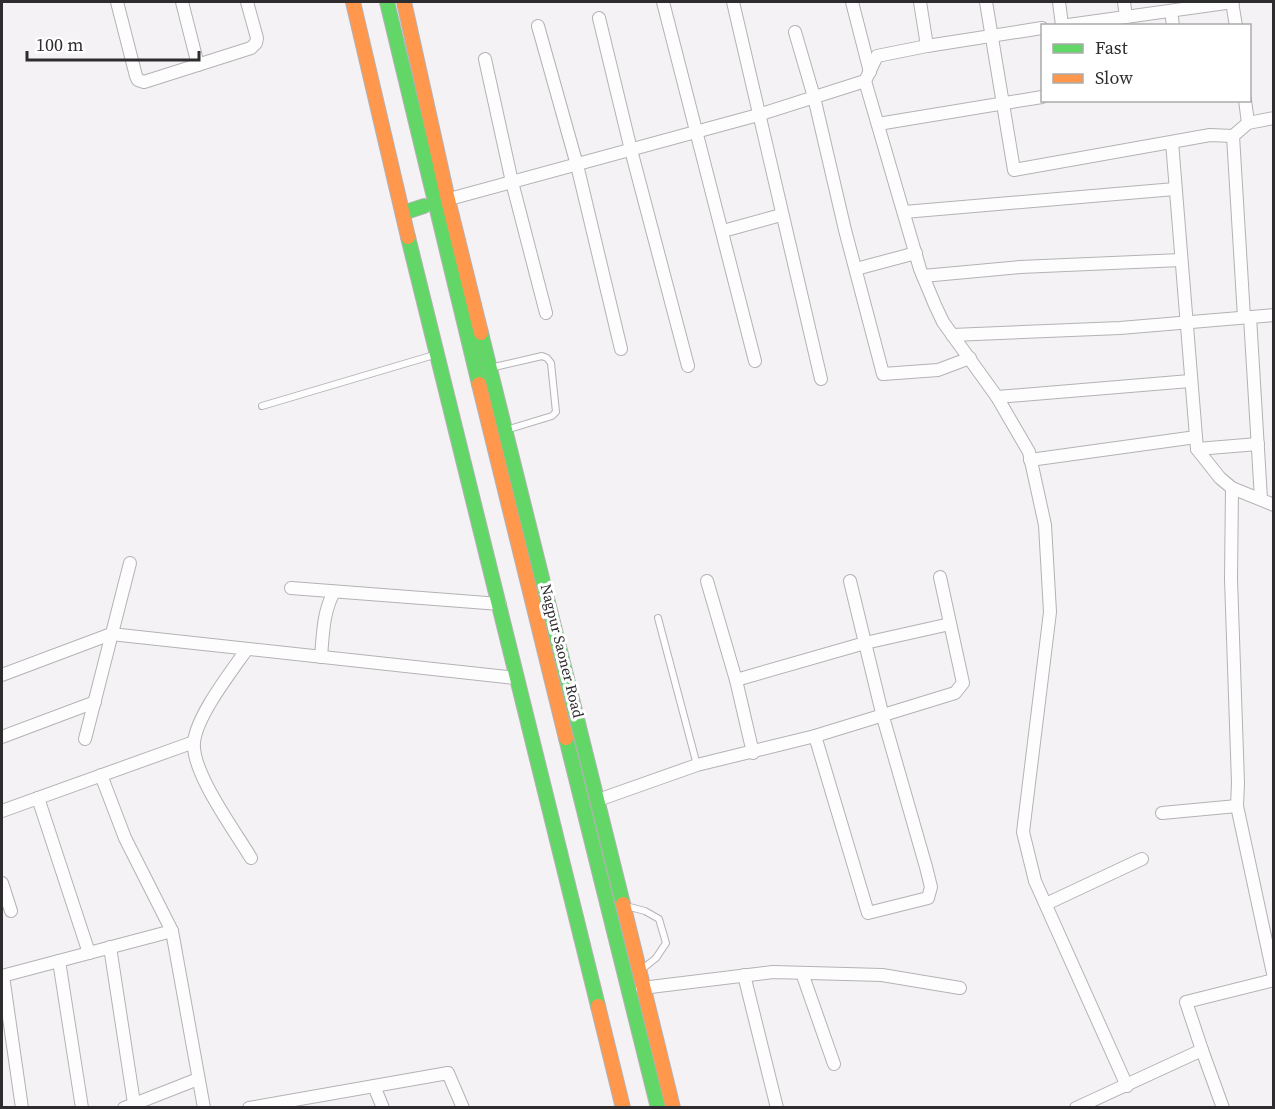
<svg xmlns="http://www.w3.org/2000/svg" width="1275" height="1109" font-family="'Source Serif 4',serif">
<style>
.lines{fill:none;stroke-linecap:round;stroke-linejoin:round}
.lane-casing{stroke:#b4b2b4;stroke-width:8}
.street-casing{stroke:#b4b2b4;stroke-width:14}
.fast-casing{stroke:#b4b2b4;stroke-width:16}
.slow-casing{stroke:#b4b2b4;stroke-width:16}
.lane{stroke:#fdfdfe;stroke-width:6}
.street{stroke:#fdfdfe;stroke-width:12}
.fast{stroke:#63d668;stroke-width:14}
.slow{stroke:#ff974d;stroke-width:14}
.labels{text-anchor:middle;stroke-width:6;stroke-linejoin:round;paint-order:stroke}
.street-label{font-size:15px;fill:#2e2c2e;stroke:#fff}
</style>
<rect width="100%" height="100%" fill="#f4f2f5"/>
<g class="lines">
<defs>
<g id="lane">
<polyline points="490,368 542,356 547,358 551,363 556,412 552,416 506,430"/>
<polyline points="262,406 434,355"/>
<polyline points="658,618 697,765"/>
<polyline points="626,906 645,911 659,919 666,943 656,958 641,970"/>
</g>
<g id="street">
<polyline points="117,2 136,76 138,80 144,82 251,48 256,43 257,38 247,2"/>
<polyline points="182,2 198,65"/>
<polyline points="663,2 755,361"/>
<polyline points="733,2 821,379"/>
<polyline points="852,2 870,72"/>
<polyline points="920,2 927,46"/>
<polyline points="986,2 1014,170 1210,135 1233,136 1248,123 1274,118"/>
<polyline points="1059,2 1062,25"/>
<polyline points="1124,2 1126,17"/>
<polyline points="1232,2 1236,26"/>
<polyline points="1171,11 1173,26"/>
<polyline points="599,18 631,150 688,366"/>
<polyline points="538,26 577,165 621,349"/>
<polyline points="1061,26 1233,2"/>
<polyline points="795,32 814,97 845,230 883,374 938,370 970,358"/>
<polyline points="485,59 512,182 546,313"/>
<polyline points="865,81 920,269 935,305 943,322 997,397 1029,452 1045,525 1050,612 1023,832 1035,881 1127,1086"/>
<polyline points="1245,100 1248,123"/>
<polyline points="878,124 1042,97"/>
<polyline points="1233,136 1244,317"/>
<polyline points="1172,142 1197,449 1220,478 1232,488 1274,505"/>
<polyline points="442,201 758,115 865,81 877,56 927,46 1042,28"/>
<polyline points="904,212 1175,189"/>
<polyline points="723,231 781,215"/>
<polyline points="856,269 916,253"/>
<polyline points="923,276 1020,267 1181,260"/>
<polyline points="1250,317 1261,499"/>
<polyline points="952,335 1120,328 1274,315"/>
<polyline points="997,397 1190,381"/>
<polyline points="1197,449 1258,444"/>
<polyline points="1030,460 1196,437"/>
<polyline points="1232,488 1231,579 1238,783 1237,806 1274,978"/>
<polyline points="707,581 736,680 753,753"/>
<polyline points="291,588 500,604"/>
<path d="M247,649C231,672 197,715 194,742C191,772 235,831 251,858"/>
<path d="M321,657C323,634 323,612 334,592"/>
<polyline points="2,675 111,634 516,678"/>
<polyline points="736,680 865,643 950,624"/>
<polyline points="815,736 868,913 928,898 931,887 926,867 883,717 850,581"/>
<polyline points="2,737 95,702"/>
<polyline points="85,739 130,563"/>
<polyline points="101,775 125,838 172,931 204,1108"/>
<polyline points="38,798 89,953"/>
<polyline points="598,800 697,765 815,736 955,693 963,683 940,577"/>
<polyline points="2,811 194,742"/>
<polyline points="1162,813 1237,806"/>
<polyline points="2,883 11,911"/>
<polyline points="1046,904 1142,859"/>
<polyline points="110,947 134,1103"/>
<polyline points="59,961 82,1108"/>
<polyline points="802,973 834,1064"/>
<polyline points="744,975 777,1108"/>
<polyline points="2,976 172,931"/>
<polyline points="3,976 22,1108"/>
<polyline points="642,988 773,972 882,975 960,988"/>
<polyline points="1202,1050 1223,1108"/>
<polyline points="374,1086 383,1108"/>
<polyline points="124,1108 198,1079"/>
<polyline points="249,1108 448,1073 463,1108"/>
<polyline points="1076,1108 1202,1050 1186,1002 1274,980"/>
</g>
<g id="fast">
<polyline points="387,2 479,384"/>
<polyline points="403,213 424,206"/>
<polyline points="408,237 598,1006"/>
<polyline points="481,333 623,904"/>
<polyline points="566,738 658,1108"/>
</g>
<g id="slow">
<polyline points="353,2 408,237"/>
<polyline points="404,2 448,200 481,333"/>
<polyline points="479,384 566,738"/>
<polyline points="623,904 673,1108"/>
<polyline points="598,1006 623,1108"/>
</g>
</defs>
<!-- lane casing -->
<use href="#lane" class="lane-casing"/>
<!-- street casing -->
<use href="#street" class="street-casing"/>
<!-- fast casing -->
<use href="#fast" class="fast-casing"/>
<!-- slow casing -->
<use href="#slow" class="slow-casing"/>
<!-- lane -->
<use href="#lane" class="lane"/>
<!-- street -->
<use href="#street" class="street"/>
<!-- fast -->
<use href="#fast" class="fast"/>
<!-- slow -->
<use href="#slow" class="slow"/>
</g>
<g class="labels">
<!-- street labels -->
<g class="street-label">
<text transform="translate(562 651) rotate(76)" y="5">Nagpur Saoner Road</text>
</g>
</g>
<!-- border -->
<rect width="1275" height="1109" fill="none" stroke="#2e2c2e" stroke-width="6"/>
<!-- legend -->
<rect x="1041" y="24" width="210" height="78" fill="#ffffff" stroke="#ababab" stroke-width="1.5"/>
<rect x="1053" y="44" width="30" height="9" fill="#63d668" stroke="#ababab" stroke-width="1.5"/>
<text x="1095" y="54" font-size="18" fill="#2e2c2e">Fast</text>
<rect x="1053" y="74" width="30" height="9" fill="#ff974d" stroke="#ababab" stroke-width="1.5"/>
<text x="1095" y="84" font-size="18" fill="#2e2c2e">Slow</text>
<!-- scale -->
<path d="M27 51v9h172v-9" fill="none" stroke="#2e2c2e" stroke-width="3"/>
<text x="36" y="51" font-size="18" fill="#2e2c2e" stroke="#ffffff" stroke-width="4.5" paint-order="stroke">100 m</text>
</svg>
